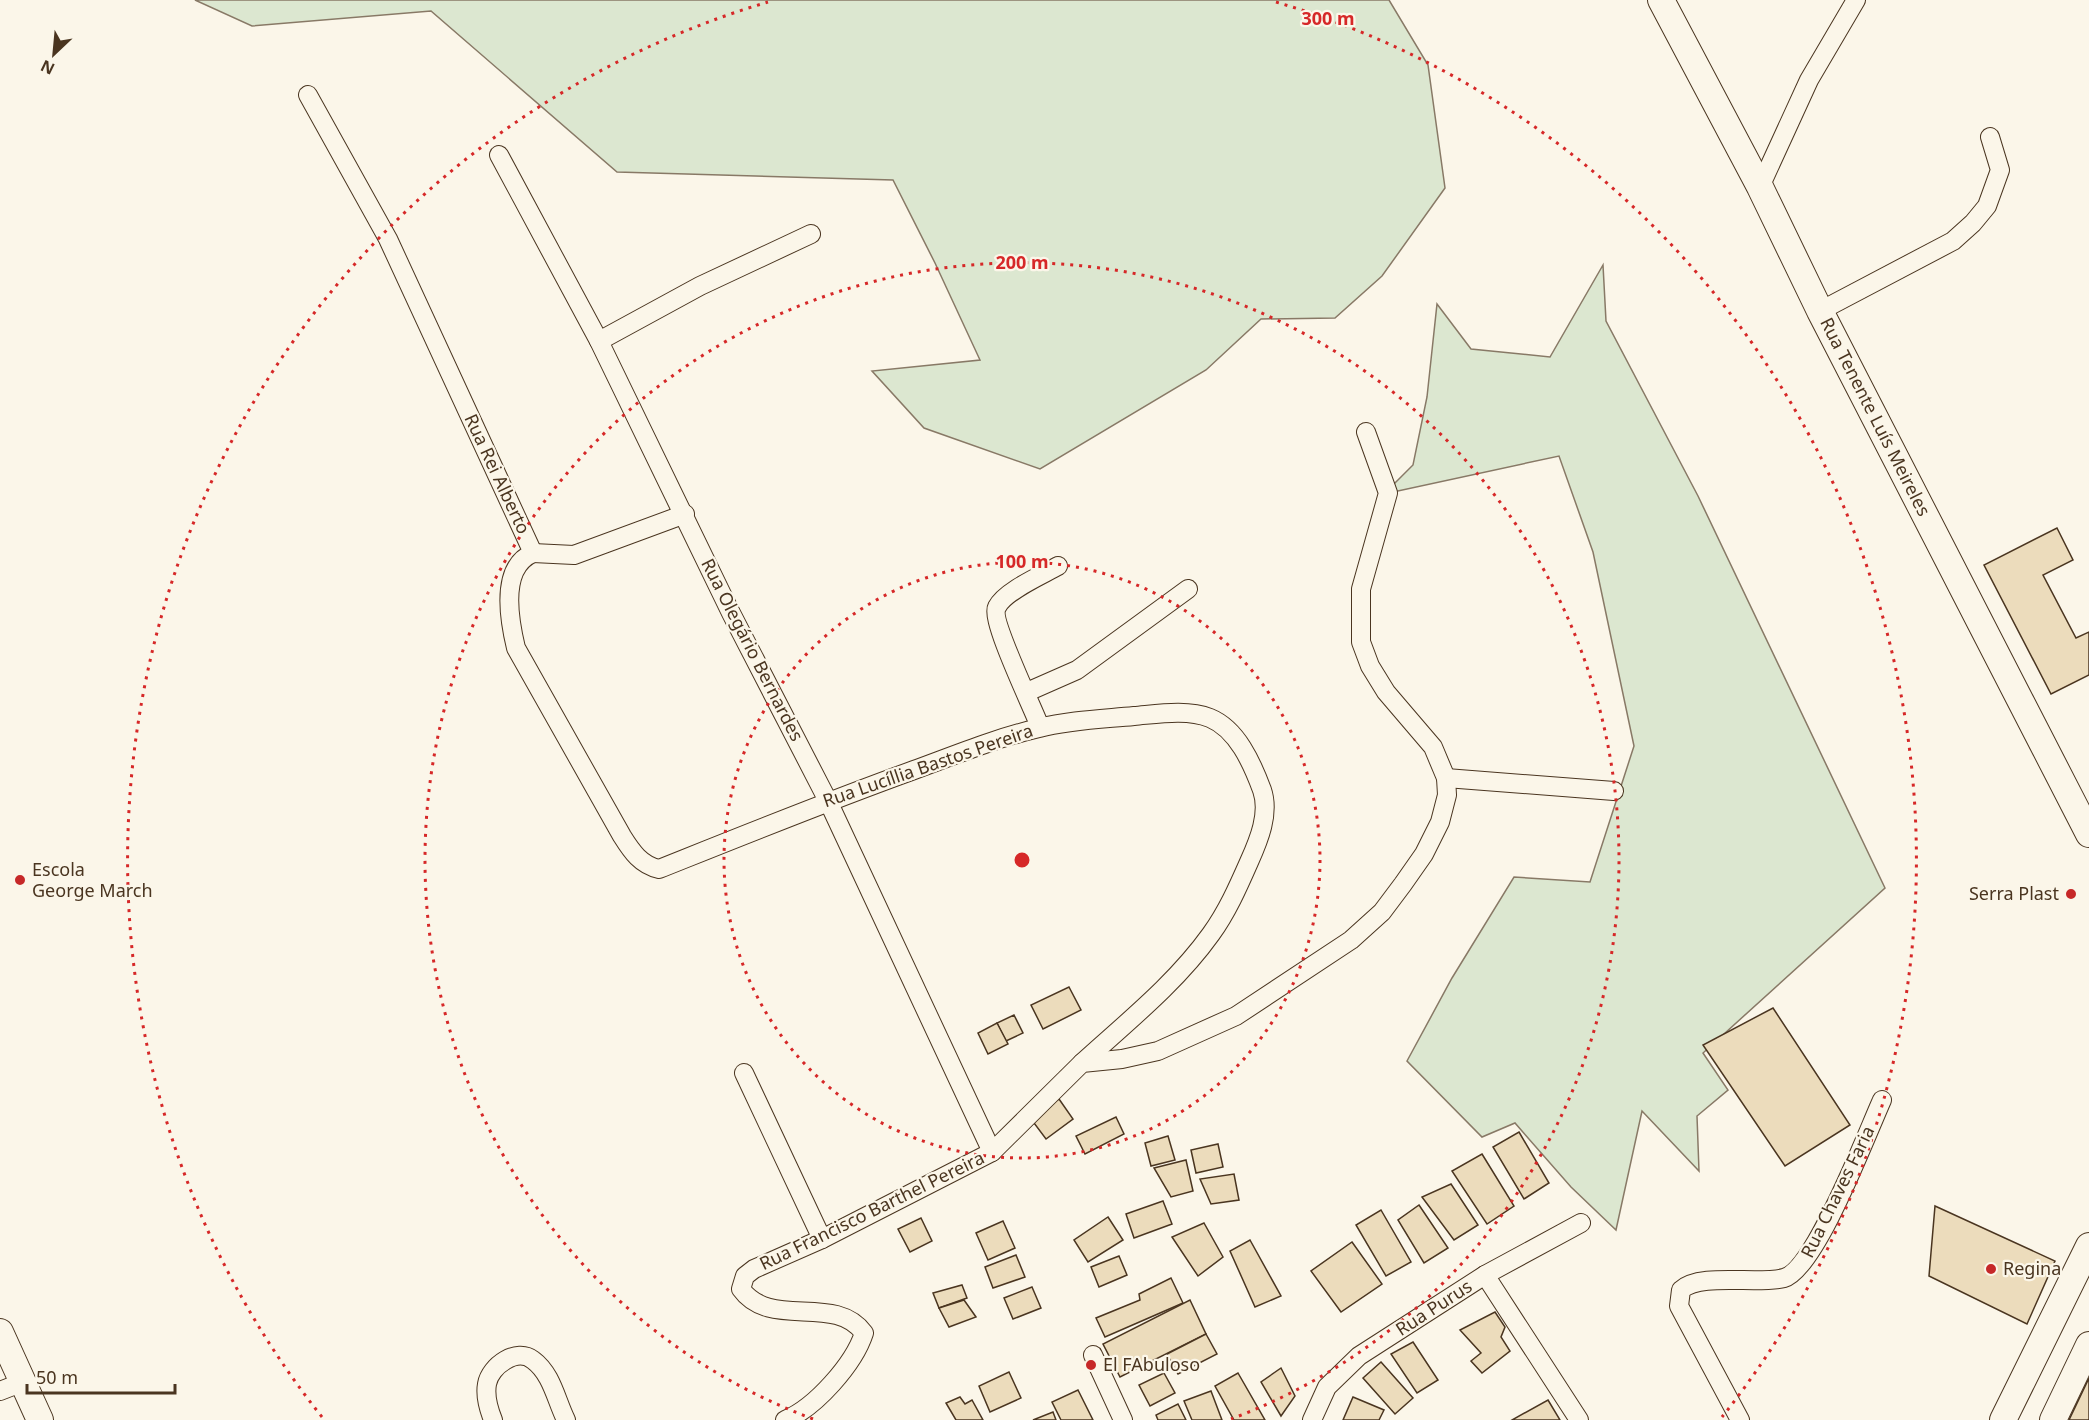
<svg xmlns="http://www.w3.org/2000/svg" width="2089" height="1420" font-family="'Noto Sans',sans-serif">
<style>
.green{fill:#dce7d0;stroke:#887966;stroke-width:1.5}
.building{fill:#ecdcbc;stroke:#4a3520;stroke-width:1.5}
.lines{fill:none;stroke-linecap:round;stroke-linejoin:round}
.street-casing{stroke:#4a3520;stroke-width:20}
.secondary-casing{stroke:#4a3520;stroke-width:28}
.street{stroke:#fbf6e9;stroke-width:18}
.secondary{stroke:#fbf6e9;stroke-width:26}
.ring{fill:none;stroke:#d62828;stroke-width:3;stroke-dasharray:3 6}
.poi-dot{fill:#c62828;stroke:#fbf6e9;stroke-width:2}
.labels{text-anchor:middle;stroke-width:4.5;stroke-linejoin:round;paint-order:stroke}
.street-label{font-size:18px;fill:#4a3520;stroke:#fbf6e9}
.poi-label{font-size:18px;fill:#4a3520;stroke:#fbf6e9;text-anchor:start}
.centre{fill:#d62828;stroke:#fbf6e9;stroke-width:3}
.ring-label{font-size:18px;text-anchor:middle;font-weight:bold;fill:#d62828;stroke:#fbf6e9;stroke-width:4.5;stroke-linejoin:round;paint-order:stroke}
</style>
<rect width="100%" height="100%" fill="#fbf6e9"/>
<!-- green -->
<g class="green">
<polygon points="195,0 1389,0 1428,65 1445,188 1382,276 1335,318 1261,319 1206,370 1040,469 924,428 872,371 980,360 935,263 893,180 617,172 431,11 252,26"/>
<polygon points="1603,265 1606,321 1698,496 1885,888 1703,1053 1728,1090 1697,1116 1699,1171 1642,1111 1616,1230 1571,1187 1515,1123 1482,1137 1407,1061 1452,978 1514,877 1590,882 1634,746 1593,552 1559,456 1384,494 1413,465 1427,397 1437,304 1471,349 1550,357"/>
</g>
<!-- building -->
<g class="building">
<polygon points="2057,528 2073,560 2043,575 2076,638 2089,632 2089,675 2051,694 1984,565"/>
<polygon points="1069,987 1081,1010 1043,1029 1031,1005"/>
<polygon points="1773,1008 1850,1125 1785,1166 1703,1045"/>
<polygon points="1014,1015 1023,1033 1006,1041 997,1023"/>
<polygon points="997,1023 1008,1044 988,1054 978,1033"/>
<polygon points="1059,1099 1073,1119 1046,1139 1031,1119"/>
<polygon points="1116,1117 1124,1134 1085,1154 1076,1136"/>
<polygon points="1519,1132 1549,1183 1524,1199 1493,1147"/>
<polygon points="1168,1136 1175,1160 1151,1166 1145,1143"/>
<polygon points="1218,1144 1223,1167 1196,1173 1191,1150"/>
<polygon points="1482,1154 1514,1206 1487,1224 1452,1171"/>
<polygon points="1186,1160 1193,1191 1171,1197 1154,1168"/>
<polygon points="1234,1174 1239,1200 1211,1204 1200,1179"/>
<polygon points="1451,1184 1478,1225 1454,1240 1422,1197"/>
<polygon points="1163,1201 1172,1224 1134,1238 1126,1214"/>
<polygon points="1419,1205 1448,1248 1424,1263 1398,1220"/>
<polygon points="1935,1206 2055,1261 2027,1324 1929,1276"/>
<polygon points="1381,1210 1411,1262 1386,1276 1356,1225"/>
<polygon points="1108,1217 1123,1240 1088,1262 1074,1240"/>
<polygon points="921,1218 932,1241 910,1252 898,1229"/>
<polygon points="1003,1221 1015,1248 988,1260 976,1233"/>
<polygon points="1204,1223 1223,1257 1198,1276 1172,1237"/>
<polygon points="1250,1240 1281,1296 1255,1307 1230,1251"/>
<polygon points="1352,1242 1382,1284 1341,1312 1311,1271"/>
<polygon points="1016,1255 1025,1277 993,1288 985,1267"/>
<polygon points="1119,1256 1127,1275 1099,1287 1091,1267"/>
<polygon points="1171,1278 1183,1303 1105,1337 1096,1318 1140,1300 1139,1294"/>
<polygon points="962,1285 967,1298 939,1308 933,1293"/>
<polygon points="1032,1287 1041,1308 1013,1319 1004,1298"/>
<polygon points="964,1300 976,1317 949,1327 939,1308"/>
<polygon points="1190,1300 1206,1334 1120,1377 1103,1344"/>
<polygon points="1495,1312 1505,1327 1501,1337 1510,1351 1482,1373 1471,1361 1481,1353 1460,1330"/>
<polygon points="1206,1334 1217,1354 1178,1374 1167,1354"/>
<polygon points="1413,1342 1438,1380 1417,1393 1391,1354"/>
<polygon points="1381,1362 1413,1398 1395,1414 1363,1378"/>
<polygon points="1281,1368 1295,1396 1281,1416 1261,1382"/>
<polygon points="1009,1372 1021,1398 990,1412 979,1386"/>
<polygon points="1164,1373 1175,1393 1150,1406 1139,1385"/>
<polygon points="1238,1373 1265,1420 1234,1420 1215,1386"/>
<polygon points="2089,1378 2089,1420 2069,1420"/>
<polygon points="1078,1390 1093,1420 1061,1420 1052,1402"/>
<polygon points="1211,1391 1222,1420 1192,1420 1184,1401"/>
<polygon points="960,1397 965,1404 972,1400 983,1420 956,1420 946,1403"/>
<polygon points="1353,1397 1384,1410 1379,1420 1343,1420"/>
<polygon points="1548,1400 1560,1420 1512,1420"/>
<polygon points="1178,1404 1186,1420 1158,1420 1156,1415"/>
<polygon points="1053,1412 1056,1420 1033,1420"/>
</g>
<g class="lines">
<defs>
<g id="street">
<path d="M308,95L388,239L533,553C500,567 509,619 516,648L622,836C632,852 641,865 659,869C744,835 828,801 914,770C955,755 996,738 1039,728C1070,720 1103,719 1134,716C1158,714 1187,709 1210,718C1237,729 1252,763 1262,790C1270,813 1259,840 1249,862C1238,887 1227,912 1211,934C1176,983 1127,1022 1082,1063"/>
<polyline points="499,155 599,341 731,613 828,801 992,1152"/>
<polyline points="1760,187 1809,80 1856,0"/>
<polyline points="1820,311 1953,241 1973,223 1987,206 2000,170 1990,137"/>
<polyline points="599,341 700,286 811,234"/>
<polyline points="533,553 574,555 685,514"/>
<polyline points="1027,692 1077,670 1188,589"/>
<path d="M1040,727C1033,708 990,620 997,607C1005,591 1042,575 1058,566"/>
<polyline points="1446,778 1614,791"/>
<polyline points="744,1073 822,1239"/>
<polyline points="1485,1275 1579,1420"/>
<polyline points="1093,1355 1123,1420"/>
<polyline points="0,1391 23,1382"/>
<path d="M493,1420C489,1410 485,1395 487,1384C490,1366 517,1347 533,1360C552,1374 556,1400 566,1420"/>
<path d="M785,1420C815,1408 854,1364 864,1333C835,1293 770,1330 741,1289L745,1276L754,1269L822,1239L992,1152L1082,1063L1122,1059L1158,1051L1236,1016L1351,940L1382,912L1403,884L1424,854L1440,822L1447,795L1446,778L1433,747L1386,692L1370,666L1361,642V589L1388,493L1366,432"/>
<polyline points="1312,1420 1327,1387 1359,1356 1485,1275 1581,1223"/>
<path d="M1740,1420L1679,1306L1681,1290C1700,1272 1758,1285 1784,1278C1815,1270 1867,1133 1882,1100"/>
</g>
<g id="secondary">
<polyline points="1661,0 1760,187 1820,311 2089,834"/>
<polyline points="0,1332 40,1420"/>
<polyline points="2003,1420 2089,1246"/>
<polyline points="2053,1420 2089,1345"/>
</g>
</defs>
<!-- street casing -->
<use href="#street" class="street-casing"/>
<!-- secondary casing -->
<use href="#secondary" class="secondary-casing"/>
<!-- street -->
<use href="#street" class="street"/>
<!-- secondary -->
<use href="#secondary" class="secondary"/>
</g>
<!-- distance rings -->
<g class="ring">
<circle cx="1022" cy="860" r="298"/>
<path d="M813 1419A597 597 0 1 1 1231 1419"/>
<path d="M322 1417A895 895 0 0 1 768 2M1276 2A895 895 0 0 1 1722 1417"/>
</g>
<!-- markers -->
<g class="poi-dot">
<circle cx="20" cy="880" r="6"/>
<circle cx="2071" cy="894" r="6"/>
<circle cx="1991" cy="1269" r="6"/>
<circle cx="1091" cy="1365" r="6"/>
</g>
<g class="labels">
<!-- street labels -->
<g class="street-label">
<text transform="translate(1875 417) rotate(63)" y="6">Rua Tenente Luís Meireles</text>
<text transform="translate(497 474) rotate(65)" y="6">Rua Rei Alberto</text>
<text transform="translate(752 650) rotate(63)" y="6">Rua Olegário Bernardes</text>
<text transform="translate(928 766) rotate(-19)" y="6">Rua Lucíllia Bastos Pereira</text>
<text transform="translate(1838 1192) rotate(-64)" y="6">Rua Chaves Faria</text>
<text transform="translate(872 1211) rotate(-26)" y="6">Rua Francisco Barthel Pereira</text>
<text transform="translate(1434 1308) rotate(-33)" y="6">Rua Purus</text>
</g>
<!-- poi labels -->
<g class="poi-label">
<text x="32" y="876">Escola<tspan x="32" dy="21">George March</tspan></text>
<text x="2059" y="900" text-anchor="end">Serra Plast</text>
<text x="2003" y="1275">Regina</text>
<text x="1103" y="1371">El FAbuloso</text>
</g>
</g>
<circle cx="1022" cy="860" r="9" class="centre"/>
<g class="ring-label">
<text x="1328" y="25">300 m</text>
<text x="1022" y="269">200 m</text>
<text x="1022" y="568">100 m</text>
</g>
<!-- north arrow -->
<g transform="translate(54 54) rotate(206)" stroke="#fbf6e9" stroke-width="4.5" paint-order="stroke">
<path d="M0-4.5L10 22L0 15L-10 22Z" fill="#4a3520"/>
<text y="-9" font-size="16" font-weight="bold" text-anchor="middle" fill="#4a3520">N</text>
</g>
<!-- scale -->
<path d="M27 1384v9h148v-9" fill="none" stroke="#4a3520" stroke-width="3"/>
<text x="36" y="1384" font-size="18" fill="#4a3520" stroke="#fbf6e9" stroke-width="4.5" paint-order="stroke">50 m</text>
</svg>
